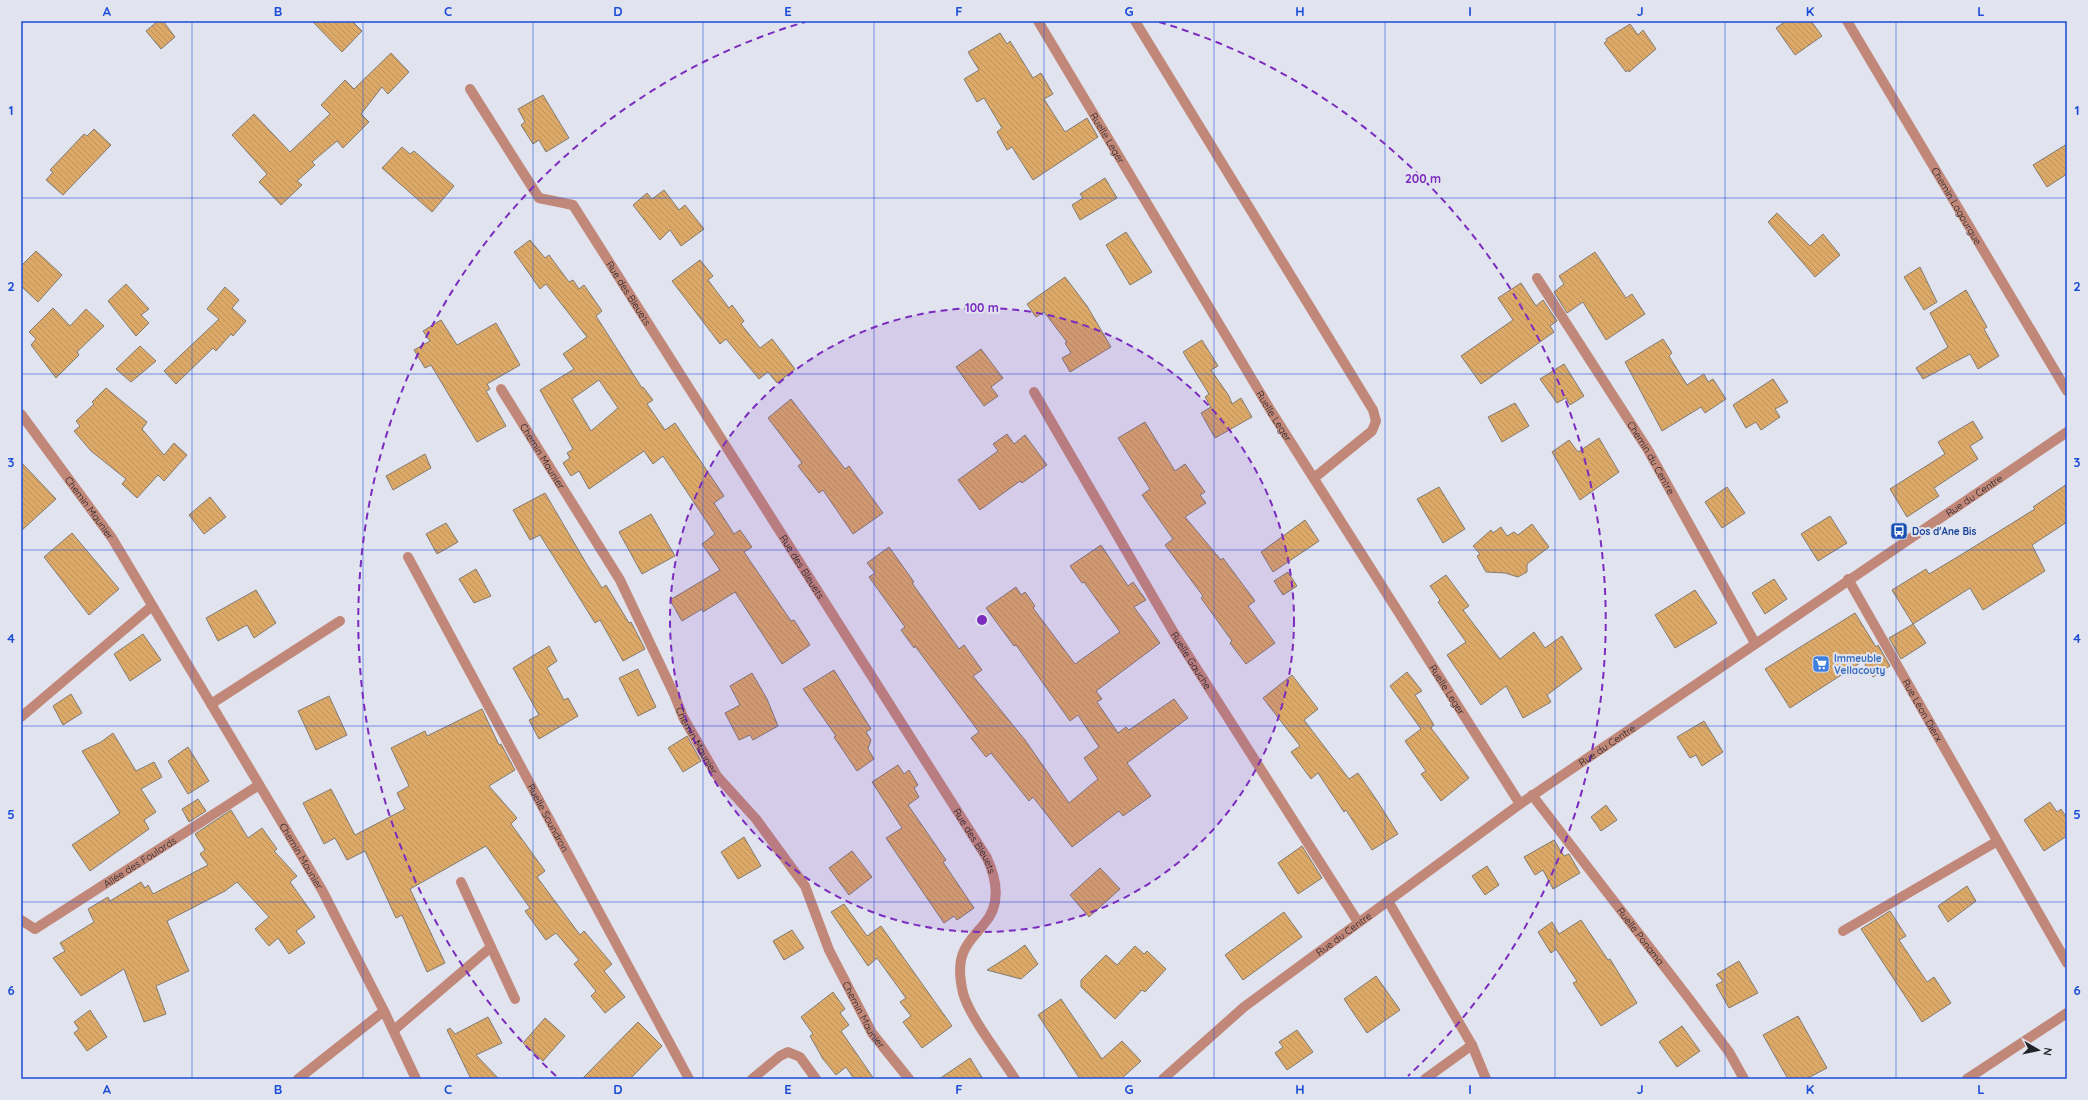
<svg xmlns="http://www.w3.org/2000/svg" width="2088" height="1100" font-family="Quicksand,sans-serif">
<style>
.building{fill:url(#building-back-hatch);stroke:#827b72;fill-rule:evenodd}
.lines{fill:none;stroke-linecap:round;stroke-linejoin:round}
.service{stroke:#c18879;stroke-width:10}
.minor{stroke:#c18879;stroke-width:10}
.tertiary{stroke:#c18879;stroke-width:10}
.grid{fill:none;stroke:#1d4ed8;stroke-width:1;stroke-opacity:0.55}
.ring{fill:none;stroke:#7b2cbf;stroke-width:2;stroke-dasharray:7 5}
.labels{text-anchor:middle;stroke-width:4;stroke-linejoin:round;paint-order:stroke}
.street-label{font-size:10px;fill:#212226;stroke:#e1e3ef}
.transit-label{font-size:10px;font-weight:bold;fill:#164399;stroke:#e1e3ef;text-anchor:start}
.shop-label{font-size:10px;font-weight:bold;fill:#366cbe;stroke:#e1e3ef;text-anchor:start}
.centre{fill:#7b2cbf;stroke:#e1e3ef;stroke-width:2}
.ring-label{font-size:12px;text-anchor:middle;font-weight:bold;fill:#7b2cbf;stroke:#e1e3ef;stroke-width:4;stroke-linejoin:round;paint-order:stroke}
.neatline{fill:none;stroke:#1d4ed8;stroke-width:1.5}
.grid-label{font-size:13px;text-anchor:middle;font-weight:bold;fill:#1d4ed8}
</style>
<defs>
<pattern id="building-back-hatch" width="6" height="6" patternUnits="userSpaceOnUse"><rect width="6" height="6" fill="#dda968"/><path d="M-1 5l2 2M0 0l6 6M5-1l2 2" fill="none" stroke="#bd915a"/></pattern>
</defs>
<rect width="100%" height="100%" fill="#e1e3ef"/>
<!-- building -->
<g class="building">
<polygon points="158,21 163,21 175,37 161,49 146,31"/>
<polygon points="312,21 352,21 362,31 342,52"/>
<polygon points="1786,21 1811,21 1822,36 1795,55 1776,28"/>
<polygon points="1630,24 1638,35 1643,30 1656,49 1629,72 1628,70 1626,72 1604,43 1607,41 1606,39"/>
<polygon points="1000,33 1007,44 1010,41 1033,78 1041,73 1053,94 1044,99 1065,132 1087,118 1098,137 1033,180 1012,147 1007,150 997,132 1002,128 984,98 977,102 964,79 979,70 968,52"/>
<polygon points="391,53 409,72 388,94 382,87 361,114 369,122 343,148 337,141 312,162 315,165 297,181 302,185 281,205 259,182 267,174 232,135 254,114 290,152 330,114 321,105 345,80 354,89"/>
<polygon points="543,95 569,138 546,152 539,140 533,144 521,125 525,122 518,109"/>
<polygon points="94,129 111,145 63,195 46,180 53,172 50,170 84,134 87,136"/>
<polygon points="2067,144 2067,174 2047,187 2033,165"/>
<polygon points="402,147 410,154 414,151 454,186 432,212 382,168"/>
<polygon points="1105,178 1117,198 1080,220 1072,205 1083,198 1080,194"/>
<polygon points="664,190 679,210 685,205 704,229 681,246 670,230 660,240 633,205 647,193 652,199"/>
<polygon points="1777,213 1810,246 1823,234 1840,255 1815,277 1768,222"/>
<polygon points="1126,232 1152,272 1130,285 1106,245"/>
<path d="M530,240L545,258L549,255L569,282L573,280L579,289L584,285L602,311L596,316L642,388L643,387L653,400L647,404L665,430L675,423L724,496L714,503L734,534L740,530L752,547L744,552L791,621L794,620L810,645L782,664L735,592L703,612L702,609L682,621L670,600L720,570L702,544L715,534L663,456L653,464L644,451L589,489L579,471L571,476L563,463L570,458L567,453L573,449L540,390L574,369L563,354L587,337L546,284L540,289L514,252ZM599,380L618,408L591,431L572,399Z"/>
<polygon points="36,251 62,275 38,302 21,286 21,266"/>
<polygon points="1595,252 1626,298 1632,294 1645,314 1606,340 1583,302 1567,313 1554,292 1564,284 1559,276"/>
<polygon points="700,260 713,276 708,280 729,308 732,305 744,321 741,324 760,348 772,339 795,369 777,383 768,372 759,379 726,339 720,344 672,281"/>
<polygon points="1920,267 1937,302 1924,310 1904,277"/>
<polygon points="1065,277 1087,306 1111,347 1070,372 1062,358 1071,353 1065,343 1067,342 1044,312 1036,317 1027,304"/>
<polygon points="1521,283 1536,306 1543,300 1557,321 1550,326 1554,332 1481,384 1461,356 1513,320 1498,298"/>
<polygon points="126,284 149,309 141,315 149,323 136,336 108,301"/>
<polygon points="225,287 239,300 232,308 246,321 233,336 231,334 216,351 213,348 176,384 164,371 219,319 207,309"/>
<polygon points="1966,290 1987,327 1984,329 1999,356 1978,369 1970,354 1923,379 1916,368 1948,347 1930,313"/>
<polygon points="53,308 70,326 86,309 104,326 77,352 79,355 56,378 31,345 36,339 29,332"/>
<polygon points="441,320 457,345 496,323 520,365 487,384 490,389 486,391 506,426 477,442 431,365 425,368 414,350 430,341 423,331"/>
<polygon points="1663,339 1672,353 1669,356 1687,385 1704,374 1708,382 1713,379 1726,399 1705,413 1701,407 1662,431 1625,362"/>
<polygon points="1202,340 1218,366 1211,370 1229,396 1232,404 1241,398 1252,417 1215,438 1201,413 1211,407 1205,397 1209,394 1183,352"/>
<polygon points="140,346 156,361 131,382 116,369"/>
<polygon points="981,349 1003,378 991,387 998,396 984,406 956,367"/>
<polygon points="1564,364 1584,396 1570,405 1566,398 1557,403 1540,379"/>
<polygon points="1773,379 1788,402 1775,409 1780,417 1761,430 1756,422 1746,428 1733,405"/>
<polygon points="106,388 147,422 142,429 164,455 174,443 187,455 164,481 158,475 137,498 122,484 126,479 91,451 74,431 80,426 76,421 94,404 92,402"/>
<polygon points="791,399 845,469 849,466 883,513 853,534 823,490 819,493 798,466 802,463 768,418"/>
<polygon points="1515,403 1529,426 1502,442 1488,417"/>
<polygon points="1973,421 1983,438 1970,446 1978,459 1934,488 1939,496 1907,517 1890,489 1945,454 1938,442"/>
<polygon points="1145,422 1175,471 1185,464 1205,492 1200,495 1206,503 1185,517 1221,560 1223,558 1255,601 1248,606 1275,643 1246,664 1230,643 1232,641 1201,598 1203,596 1165,545 1173,539 1142,495 1150,489 1118,438"/>
<polygon points="1007,434 1014,444 1025,435 1047,465 1022,483 1020,481 980,510 958,480 998,451 993,444"/>
<polygon points="1599,438 1619,472 1580,500 1552,452 1569,440 1578,452"/>
<polygon points="425,454 431,468 393,490 386,476"/>
<polygon points="21,462 56,499 21,531"/>
<polygon points="2067,484 2067,522 2032,545 2045,571 1983,610 1970,588 1913,624 1892,590 1926,569 1929,574 1964,553 2035,509 2033,507"/>
<polygon points="1439,487 1465,529 1443,543 1417,499"/>
<polygon points="1727,487 1745,513 1722,528 1705,502"/>
<polygon points="545,493 586,563 602,588 606,585 629,623 631,622 645,649 623,661 600,620 595,623 540,535 530,540 513,510"/>
<polygon points="210,497 226,517 204,534 189,515"/>
<polygon points="651,514 675,556 642,574 619,532"/>
<polygon points="1830,516 1847,543 1818,561 1801,534"/>
<polygon points="1305,520 1319,541 1273,572 1261,552"/>
<polygon points="446,523 458,542 437,554 426,534"/>
<polygon points="1532,524 1549,547 1527,564 1527,572 1518,577 1505,573 1486,572 1477,556 1480,554 1473,546 1491,530 1493,533 1501,527 1507,536 1514,532 1518,535"/>
<polygon points="72,533 119,589 89,615 44,557"/>
<polygon points="1101,545 1128,586 1133,582 1146,600 1134,607 1160,643 1096,691 1102,699 1097,702 1118,733 1126,727 1129,730 1174,699 1188,718 1127,763 1151,796 1123,816 1119,811 1072,847 1033,797 1029,801 991,753 986,757 971,738 979,732 915,646 914,648 901,630 905,627 869,577 875,573 867,563 889,547 914,582 912,583 959,649 964,645 982,670 973,676 1025,740 1069,803 1098,779 1084,758 1099,747 1078,715 1070,721 1016,645 1014,646 986,608 1016,587 1021,595 1025,592 1035,606 1033,608 1075,664 1120,632 1084,582 1082,583 1070,566"/>
<polygon points="476,569 491,596 474,603 459,579"/>
<polygon points="1288,572 1297,586 1283,595 1274,581"/>
<polygon points="1446,575 1469,606 1463,610 1500,659 1534,632 1545,648 1562,636 1582,669 1547,695 1551,702 1523,718 1506,686 1481,705 1447,655 1466,642 1438,602 1440,600 1430,586"/>
<polygon points="1774,579 1787,599 1765,614 1752,593"/>
<polygon points="256,590 276,623 254,638 247,625 218,641 206,618"/>
<polygon points="1695,590 1717,623 1675,648 1655,615"/>
<polygon points="1855,613 1876,647 1878,645 1890,666 1873,677 1863,661 1790,708 1765,669"/>
<polygon points="1913,624 1926,643 1901,659 1889,638"/>
<polygon points="143,634 161,660 130,681 114,654"/>
<polygon points="549,646 557,661 547,668 564,700 568,698 578,716 539,739 529,720 539,715 513,668"/>
<polygon points="638,669 656,707 638,716 619,678"/>
<polygon points="834,670 871,729 866,732 871,740 868,749 874,759 857,771 834,737 836,736 803,689"/>
<polygon points="1407,672 1422,691 1415,695 1434,725 1431,728 1469,778 1441,801 1421,774 1426,771 1405,741 1421,729 1390,686"/>
<polygon points="752,673 767,699 778,726 753,740 750,735 739,740 725,713 740,705 730,686"/>
<polygon points="1292,675 1318,709 1304,720 1349,779 1358,773 1378,802 1398,834 1372,850 1346,810 1344,812 1318,773 1311,779 1291,752 1300,746 1263,698"/>
<polygon points="71,694 82,713 63,725 53,706"/>
<polygon points="329,696 347,735 316,750 298,711"/>
<polygon points="482,709 499,745 501,744 515,770 489,786 517,818 511,824 545,871 537,877 580,935 584,931 612,964 604,971 625,997 605,1013 591,996 596,991 574,964 579,960 556,933 546,940 525,911 530,908 486,846 410,889 445,963 427,972 402,915 396,918 365,851 347,860 335,838 324,844 303,803 331,789 355,835 405,809 397,793 409,786 391,748 425,731 427,736"/>
<polygon points="1704,721 1723,752 1702,766 1696,755 1690,758 1677,737"/>
<polygon points="113,733 136,771 154,762 162,777 141,789 156,812 144,820 149,829 90,871 72,845 120,813 82,751 101,742"/>
<polygon points="687,736 701,761 683,772 668,748"/>
<polygon points="188,747 209,781 188,794 168,761"/>
<polygon points="898,765 904,774 909,770 918,785 914,788 919,797 908,805 946,860 943,862 974,908 957,920 954,916 944,923 886,838 902,828 872,782"/>
<polygon points="198,799 206,811 189,822 182,809"/>
<polygon points="2050,802 2057,812 2061,809 2067,818 2067,836 2044,851 2024,820"/>
<polygon points="1606,805 1617,820 1601,831 1591,817"/>
<polygon points="231,810 248,838 262,828 277,849 274,851 297,876 290,882 315,917 296,931 305,943 289,954 278,938 269,946 255,929 269,917 237,882 225,891 167,921 189,971 156,986 166,1014 144,1022 124,969 81,996 53,958 65,951 60,943 94,922 88,909 108,897 110,901 141,882 145,888 148,885 153,894 208,865 200,854 205,850 195,834"/>
<polygon points="744,837 761,866 738,879 721,852"/>
<polygon points="1554,840 1564,856 1569,854 1580,873 1553,889 1543,870 1535,875 1524,857"/>
<polygon points="1302,846 1322,878 1298,894 1278,863"/>
<polygon points="852,851 872,877 849,895 829,868"/>
<polygon points="1487,866 1499,885 1485,895 1472,876"/>
<polygon points="1100,868 1120,889 1089,917 1070,895"/>
<polygon points="1967,886 1976,901 1948,922 1938,906"/>
<polygon points="844,904 867,936 881,926 952,1026 922,1048 903,1022 911,1016 900,1002 906,998 877,958 868,966 831,912"/>
<polygon points="1890,911 1906,936 1899,940 1927,982 1934,977 1951,1003 1922,1022 1861,929"/>
<polygon points="1284,912 1302,937 1243,980 1225,955"/>
<polygon points="1581,920 1608,960 1610,959 1637,1003 1601,1026 1573,983 1577,981 1556,949 1551,953 1538,932 1552,922 1559,934"/>
<polygon points="792,930 804,948 784,960 773,941"/>
<polygon points="1025,945 1038,964 1021,979 987,970 1017,951"/>
<polygon points="1135,946 1144,954 1147,951 1166,969 1145,992 1142,990 1115,1019 1081,987 1081,980 1106,955 1117,965"/>
<polygon points="1739,961 1758,993 1729,1008 1716,985 1723,981 1717,974"/>
<polygon points="1376,976 1400,1010 1367,1033 1344,999"/>
<polygon points="833,992 845,1009 840,1013 849,1025 841,1031 874,1079 854,1079 846,1067 836,1075 823,1059 810,1036 813,1034 801,1017"/>
<polygon points="1061,999 1102,1059 1122,1041 1141,1061 1121,1079 1080,1079 1038,1015"/>
<polygon points="90,1010 107,1037 87,1051 74,1033 79,1029 74,1022"/>
<polygon points="1798,1016 1827,1068 1806,1079 1788,1079 1763,1035"/>
<polygon points="488,1017 502,1043 476,1055 499,1079 471,1079 447,1030 450,1028 455,1034"/>
<polygon points="545,1018 565,1036 543,1061 523,1043"/>
<polygon points="638,1022 662,1046 630,1079 582,1079"/>
<polygon points="1682,1026 1700,1051 1677,1067 1659,1042"/>
<polygon points="1297,1030 1313,1052 1287,1070 1275,1053 1283,1047 1279,1042"/>
<polygon points="970,1058 983,1079 939,1079"/>
</g>
<g class="lines">
<!-- service -->
<g class="service">
<polyline points="1388,901 1472,1045 1486,1079"/>
<polyline points="1425,1079 1472,1045"/>
</g>
<!-- minor -->
<g class="minor">
<path id="s1" d="M1038,21L1271,411L1520,804"/>
<polyline points="1135,21 1373,410 1376,421 1372,431 1314,478"/>
<path id="s2" d="M470,89L539,198L573,205L987,858C997,880 1001,905 984,924C977,933 968,941 964,951C958,963 960,980 963,993C969,1016 1001,1057 1015,1079"/>
<path id="s3" d="M1537,278L1648,450L1755,643"/>
<path id="s4" d="M501,389L620,580L674,694L683,717L717,776L756,819L805,886L829,950L872,1033L909,1079"/>
<path id="s5" d="M1034,392L1174,633L1358,922"/>
<path id="s6" d="M21,414L112,538L322,890L384,1011L416,1079"/>
<path id="s7" d="M408,557L689,1079"/>
<path id="s8" d="M1848,579L2067,963"/>
<polyline points="211,704 340,621"/>
<polyline points="21,717 152,606"/>
<path id="s9" d="M1532,795L1687,996L1729,1052L1744,1079"/>
<polyline points="461,882 515,999"/>
<path id="s10" d="M21,920L35,929L259,785"/>
<polyline points="1843,931 1996,842"/>
<polyline points="394,1030 491,947"/>
<polyline points="298,1079 384,1011"/>
<polyline points="752,1079 780,1056 788,1052 800,1057 816,1079"/>
<polyline points="1967,1079 2067,1013"/>
</g>
<!-- tertiary -->
<g class="tertiary">
<path id="s11" d="M1847,21L2067,391"/>
<path id="s12" d="M1163,1079L1244,1007L1520,804L2067,432"/>
</g>
</g>
<!-- grid -->
<path class="grid" d="M192,21V1079M363,21V1079M533,21V1079M703,21V1079M874,21V1079M1044,21V1079M1214,21V1079M1385,21V1079M1555,21V1079M1725,21V1079M1896,21V1079M21,198H2067M21,374H2067M21,550H2067M21,726H2067M21,902H2067"/>
<!-- distance rings -->
<circle cx="982" cy="620" r="312" fill="#7b2cbf" fill-opacity=".12"/>
<g class="ring">
<circle cx="982" cy="620" r="312"/>
<path d="M556 1076A624 624 0 0 1 805 22M1159 22A624 624 0 0 1 1408 1076"/>
</g>
<!-- icons -->
<defs>
<symbol id="bus-square" viewBox="-11 -11 22 22"><rect x="-9" y="-9" width="18" height="18" rx="4" fill="#1a4fb4" stroke="#e1e3ef"/><path d="M-5-6H5V4H4V6H2V4H-2V6H-4V4H-5ZM-3.5-4V0h7V-4ZM-3.5 1.2v1.5H-2V1.2ZM2 1.2v1.5H3.5V1.2Z" fill="#fff"/></symbol>
<symbol id="supermarket-square" viewBox="-11 -11 22 22"><rect x="-9" y="-9" width="18" height="18" rx="4" fill="#3f7fe0" stroke="#e1e3ef"/><path d="M-6-5.5h2.5l.6 2H6L4.5 2H-2.5L-4.4-4H-6ZM-1.5 3.2a1.3 1.3 0 1 0 .1 0ZM3 3.2a1.3 1.3 0 1 0 .1 0Z" fill="#fff"/></symbol>
</defs>
<g fill-rule="evenodd">
<use href="#bus-square" x="1889" y="521" width="20" height="20"/>
<use href="#supermarket-square" x="1811" y="654" width="20" height="20"/>
</g>
<g class="labels">
<!-- street labels -->
<g class="street-label">
<text dy="4" stroke="none"><textPath href="#s1" startOffset="136">Ruelle Leger</textPath></text>
<text dy="4" stroke="none"><textPath href="#s11" startOffset="215">Chemin Lagourgue</textPath></text>
<text dy="4" stroke="none"><textPath href="#s2" startOffset="268">Rue des Bleuets</textPath></text>
<text dy="4" stroke="none"><textPath href="#s1" startOffset="460">Ruelle Leger</textPath></text>
<text dy="4" stroke="none"><textPath href="#s4" startOffset="79">Chemin Maunier</textPath></text>
<text dy="4" stroke="none"><textPath href="#s3" startOffset="213">Chemin du Centre</textPath></text>
<text dy="4" stroke="none"><textPath href="#s12" startOffset="1000">Rue du Centre</textPath></text>
<text dy="4" stroke="none"><textPath href="#s6" startOffset="116">Chemin Maunier</textPath></text>
<text dy="4" stroke="none"><textPath href="#s2" startOffset="592">Rue des Bleuets</textPath></text>
<text dy="4" stroke="none"><textPath href="#s5" startOffset="311">Ruelle Gauche</textPath></text>
<text dy="4" stroke="none"><textPath href="#s1" startOffset="784">Ruelle Leger</textPath></text>
<text dy="4" stroke="none"><textPath href="#s8" startOffset="151">Rue Léon Dierx</textPath></text>
<text dy="4" stroke="none"><textPath href="#s4" startOffset="403">Chemin Maunier</textPath></text>
<text dy="4" stroke="none"><textPath href="#s12" startOffset="556">Rue du Centre</textPath></text>
<text dy="4" stroke="none"><textPath href="#s7" startOffset="296">Ruelle Soundron</textPath></text>
<text dy="4" stroke="none"><textPath href="#s2" startOffset="916">Rue des Bleuets</textPath></text>
<text dy="4" stroke="none"><textPath href="#s6" startOffset="524">Chemin Maunier</textPath></text>
<text dy="4" stroke="none"><textPath href="#s10" startOffset="141">Allée des Foulards</textPath></text>
<text dy="4" stroke="none"><textPath href="#s12" startOffset="232">Rue du Centre</textPath></text>
<text dy="4" stroke="none"><textPath href="#s9" startOffset="178">Ruelle Ponama</textPath></text>
<text dy="4" stroke="none"><textPath href="#s4" startOffset="727">Chemin Maunier</textPath></text>
</g>
<!-- transit labels -->
<g class="transit-label">
<text x="1912" y="535">Dos d'Ane Bis</text>
</g>
<!-- shop labels -->
<g class="shop-label">
<text x="1834" y="662">Immeuble<tspan x="1834" dy="12">Vellacouty</tspan></text>
</g>
</g>
<circle cx="982" cy="620" r="6" class="centre"/>
<g class="ring-label">
<text x="1423" y="183">200 m</text>
<text x="982" y="312">100 m</text>
</g>
<!-- border -->
<rect width="2088" height="1100" fill="none" stroke="#e1e3ef" stroke-width="44"/>
<!-- north arrow -->
<g transform="translate(2038 1050) rotate(99)" stroke="#e1e3ef" stroke-width="3" paint-order="stroke">
<path d="M0-3L7 15L0 10L-7 15Z" fill="#212226"/>
<text y="-6" font-size="11" font-weight="bold" text-anchor="middle" fill="#212226">N</text>
</g>
<rect x="22" y="22" width="2044" height="1056" class="neatline"/>
<g class="grid-label">
<text x="107" y="16">A</text>
<text x="278" y="16">B</text>
<text x="448" y="16">C</text>
<text x="618" y="16">D</text>
<text x="788" y="16">E</text>
<text x="959" y="16">F</text>
<text x="1129" y="16">G</text>
<text x="1300" y="16">H</text>
<text x="1470" y="16">I</text>
<text x="1640" y="16">J</text>
<text x="1810" y="16">K</text>
<text x="1981" y="16">L</text>
<text x="11" y="115">1</text>
<text x="2077" y="115">1</text>
<text x="11" y="291">2</text>
<text x="2077" y="291">2</text>
<text x="11" y="467">3</text>
<text x="2077" y="467">3</text>
<text x="11" y="643">4</text>
<text x="2077" y="643">4</text>
<text x="11" y="819">5</text>
<text x="2077" y="819">5</text>
<text x="11" y="995">6</text>
<text x="2077" y="995">6</text>
<text x="107" y="1094">A</text>
<text x="278" y="1094">B</text>
<text x="448" y="1094">C</text>
<text x="618" y="1094">D</text>
<text x="788" y="1094">E</text>
<text x="959" y="1094">F</text>
<text x="1129" y="1094">G</text>
<text x="1300" y="1094">H</text>
<text x="1470" y="1094">I</text>
<text x="1640" y="1094">J</text>
<text x="1810" y="1094">K</text>
<text x="1981" y="1094">L</text>
</g>
</svg>
